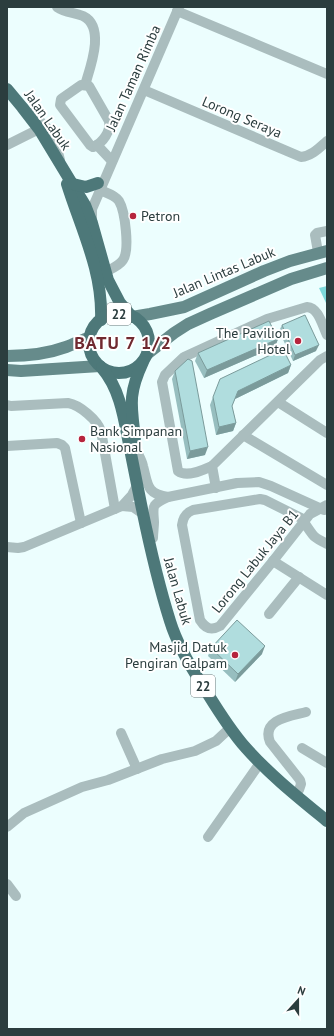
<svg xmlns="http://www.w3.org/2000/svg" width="334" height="1036" font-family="'PT Sans',sans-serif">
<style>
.green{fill:#7dd9db}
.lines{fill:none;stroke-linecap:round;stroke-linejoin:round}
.minor{stroke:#aabdbe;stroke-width:10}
.major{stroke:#668b8b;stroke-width:12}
.highway{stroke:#4d7879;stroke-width:12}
.wall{fill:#97bebf}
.shaded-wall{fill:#7b9b9b}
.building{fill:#b0ddde;stroke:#7b9b9b}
.poi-dot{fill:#b6243d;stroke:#fff;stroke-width:1.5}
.labels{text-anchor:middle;stroke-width:4;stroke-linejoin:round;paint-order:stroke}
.shield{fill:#fff;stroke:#6b7778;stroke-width:1}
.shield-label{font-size:13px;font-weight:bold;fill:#2b3d3e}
.street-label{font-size:14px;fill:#2b3d3e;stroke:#fff}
.poi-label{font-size:14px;fill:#2b3d3e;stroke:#fff;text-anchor:start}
.district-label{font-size:18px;font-weight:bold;letter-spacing:1px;fill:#702930;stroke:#fff}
</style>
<rect width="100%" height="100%" fill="#ecfefe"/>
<!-- green -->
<polygon class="green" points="327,286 327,305 319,288"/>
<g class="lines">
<!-- minor -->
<g class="minor">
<path d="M57,7C66,13 74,12 83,16C106,27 90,68 85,85"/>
<polyline points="177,11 327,74"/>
<path d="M81,85L89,86L109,121C111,131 103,143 93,147L90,145L60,105L61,99Z"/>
<path d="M144,90L301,157C312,156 319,148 327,141"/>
<path d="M30,113C51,129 54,134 60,160"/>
<polyline points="7,145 39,129"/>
<polyline points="97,145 112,161"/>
<path d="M100,190C107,193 115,195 119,201C125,211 130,250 123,260C119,266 111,269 105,272"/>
<polyline points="92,221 92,209 179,7"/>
<polyline points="318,252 315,235 317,233 327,231"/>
<polyline points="278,402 327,433"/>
<path d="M7,405L11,406L68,403C80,405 97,420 101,431L115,509"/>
<polyline points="243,435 327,485"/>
<polyline points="7,446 57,443 62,445 65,448 81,523"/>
<path d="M137,452C139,456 142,461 143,466C148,484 146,494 168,497"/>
<path d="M212,466C203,470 187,478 178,471L162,382L165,375L184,357L267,319L307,307C319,308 322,325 327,335"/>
<polyline points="216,488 212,466 320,360 327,356"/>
<path d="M327,505L310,514L273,561L220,626C211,631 205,628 200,620L182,525C183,517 186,513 193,510L260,499L265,500L301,518C305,523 308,529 313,535C316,539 322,541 327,544"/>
<polyline points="122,506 133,507 143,514"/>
<path d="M153,538C153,533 154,527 154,522C153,505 151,505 168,497L237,483L259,482L271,486L324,510"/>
<polyline points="7,547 18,548 24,547 122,506 132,495 138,484"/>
<polyline points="273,561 327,595"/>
<polyline points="269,614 299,577"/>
<polyline points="121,733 137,769"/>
<polyline points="302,748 327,763"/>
<path d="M299,790L301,784L300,780L270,742C261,719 291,716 306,712"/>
<polyline points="7,827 24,813 82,787 108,780 162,759 195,751 216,741 230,728"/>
<polyline points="208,837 260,763"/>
<polyline points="7,884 16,896"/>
</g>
<!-- major -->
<g class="major">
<polyline points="132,317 150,314 184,307 264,271 290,261 327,251"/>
<polyline points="147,354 174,333 188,324 210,314 291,279 327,268"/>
<path d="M7,356C27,356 47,354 66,347C74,344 82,340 90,337"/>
<polyline points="7,370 21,371 100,366"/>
</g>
<!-- highway -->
<g class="highway">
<polyline points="7,89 22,107 39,129 85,205 92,223 108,280 120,303 132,317"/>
<path d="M67,184C81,229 103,271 101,320"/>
<polyline points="73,184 86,187 98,183"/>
<circle cx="119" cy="343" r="30"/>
<path d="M102,368C120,389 124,418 129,444C133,464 137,484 141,504C149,543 158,583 170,621C177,644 190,666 203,686C216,707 229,729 246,748C270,775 299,798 327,821"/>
<path d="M135,438C131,405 128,394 143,362"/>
</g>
</g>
<!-- wall -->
<g class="wall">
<polygon points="282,325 316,351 293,361 279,331"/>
<polygon points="278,339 275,347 204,378 195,361 198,353"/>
<polygon points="291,365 288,373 235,399 232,406 236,423 233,431 216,435 210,405 213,397"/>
<polygon points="175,371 205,455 187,459 172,379"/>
<polygon points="211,648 262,654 235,682 208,656"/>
</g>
<!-- shaded-wall -->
<g class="shaded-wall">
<polygon points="278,339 275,347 204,378 207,370"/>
<polygon points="319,345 316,351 293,361 295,355"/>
<polygon points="291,365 288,373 235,399 238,391"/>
<polygon points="236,423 233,431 216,435 219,427"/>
<polygon points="208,447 205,455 187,459 190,451"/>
<polygon points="265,646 262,654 235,682 238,674"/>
</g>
<!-- building -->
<g class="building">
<polygon points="305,315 319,345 295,355 282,325"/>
<polygon points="269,321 278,339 207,370 198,353"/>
<polygon points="283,349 291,365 238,391 232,406 236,423 219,427 213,397 220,379"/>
<polygon points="188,359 192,361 208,447 190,451 175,371"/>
<polygon points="237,620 265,646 238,674 211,648"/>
</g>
<!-- markers -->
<g class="poi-dot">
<circle cx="133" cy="216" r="4"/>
<circle cx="298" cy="341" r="4"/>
<circle cx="82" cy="439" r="4"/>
<circle cx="235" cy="655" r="4"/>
</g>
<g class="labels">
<!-- shield labels -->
<g class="shield">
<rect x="107" y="303" width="24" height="22" rx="3"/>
<rect x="191" y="675" width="24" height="22" rx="3"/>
</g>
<g class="shield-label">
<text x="119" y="319">22</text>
<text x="203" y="691">22</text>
</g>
<!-- street labels -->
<g class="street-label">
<text transform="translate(133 78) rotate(-66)" y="5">Jalan Taman Rimba</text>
<text transform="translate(242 117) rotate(23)" y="5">Lorong Seraya</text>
<text transform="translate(48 120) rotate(55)" y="5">Jalan Labuk</text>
<text transform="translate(224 272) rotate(-23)" y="5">Jalan Lintas Labuk</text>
<text transform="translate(255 561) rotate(-51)" y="5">Lorong Labuk Jaya B1</text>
<text transform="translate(178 591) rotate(74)" y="5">Jalan Labuk</text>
</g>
<!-- poi labels -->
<g class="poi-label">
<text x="141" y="221">Petron</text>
<text x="290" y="338" text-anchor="end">The Pavilion<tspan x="290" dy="16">Hotel</tspan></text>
<text x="90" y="436">Bank Simpanan<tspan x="90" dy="16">Nasional</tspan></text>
<text x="227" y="652" text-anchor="end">Masjid Datuk<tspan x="227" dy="16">Pengiran Galpam</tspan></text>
</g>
<!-- district labels -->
<g class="district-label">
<text x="123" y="349">BATU 7 1/2</text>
</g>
</g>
<!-- border -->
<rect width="334" height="1036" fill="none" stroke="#2b3d3e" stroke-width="16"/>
<!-- north arrow -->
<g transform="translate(298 1000) rotate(21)" stroke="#ffffff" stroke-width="3" paint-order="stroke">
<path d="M0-3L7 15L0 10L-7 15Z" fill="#2b3d3e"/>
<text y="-6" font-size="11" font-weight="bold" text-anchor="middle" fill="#2b3d3e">N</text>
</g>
</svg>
